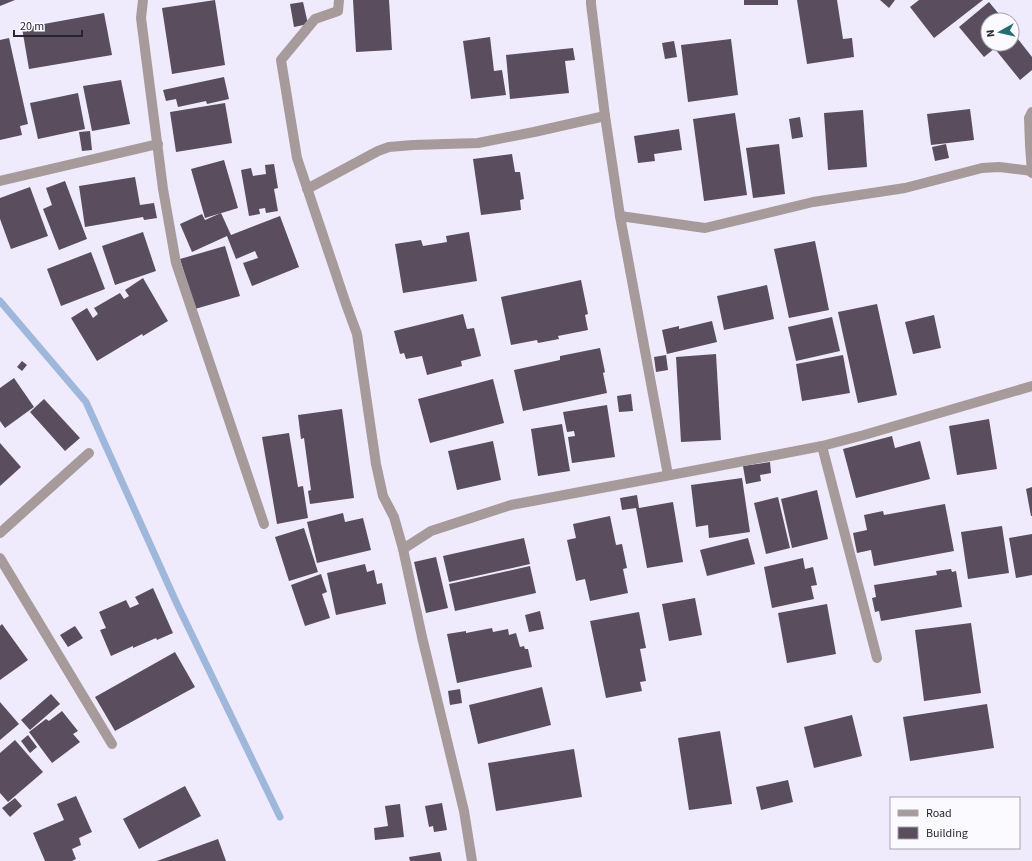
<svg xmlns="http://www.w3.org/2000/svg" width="1032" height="861" font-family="'Source Sans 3',sans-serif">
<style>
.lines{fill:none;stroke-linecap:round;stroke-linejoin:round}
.stream{stroke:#9fb7db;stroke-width:7}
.building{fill:#594d5e}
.minor{stroke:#a69b9a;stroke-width:10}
</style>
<rect width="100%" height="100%" fill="#efebfd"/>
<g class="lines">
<!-- stream -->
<polyline class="stream" points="0,301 86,402 177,604 280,817"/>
</g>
<!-- building -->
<g class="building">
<polygon points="0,0 15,0 0,6"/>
<polygon points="215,0 225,65 172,74 162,8"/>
<polygon points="353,0 389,0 392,50 356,52"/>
<rect x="744" y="0" width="34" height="5"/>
<polygon points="797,0 837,0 843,39 852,38 854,57 807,64"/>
<polygon points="880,0 895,0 889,8"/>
<polygon points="919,0 983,0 934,38 910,7"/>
<polygon points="303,2 308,24 294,27 290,4"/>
<polygon points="989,2 1004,20 988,20 988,44 1000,44 984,57 959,27"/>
<polygon points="104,13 112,55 29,69 22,28"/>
<polygon points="1014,34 1032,57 1032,70 1020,80 995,49 1002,44 1012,44 1012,35"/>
<polygon points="490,37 494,71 502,70 506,95 471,99 463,41"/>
<polygon points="9,38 28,124 20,126 22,135 0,140 0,40"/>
<polygon points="731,39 738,95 688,102 681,45"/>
<polygon points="674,41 677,57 665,59 662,43"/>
<polygon points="573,48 575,60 565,61 569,93 510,99 506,55"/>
<polygon points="224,77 229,99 207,104 206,101 178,107 176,99 166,101 163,90"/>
<polygon points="121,80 130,124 92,131 83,86"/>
<polygon points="78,93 85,129 38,139 30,103"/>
<polygon points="225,103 232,143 176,152 170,112"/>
<polygon points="970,109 974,140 931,145 927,114"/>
<polygon points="863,110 867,167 828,170 824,113"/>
<polygon points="735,113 747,195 704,201 693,119"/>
<polygon points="800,117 803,137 792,139 789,119"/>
<polygon points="679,129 682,150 654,154 655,161 638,163 634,136"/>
<polygon points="90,131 92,150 82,151 79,132"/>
<polygon points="779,144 785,194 753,198 746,148"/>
<polygon points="946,144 949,158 935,161 932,147"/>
<polygon points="512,154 515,172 520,172 524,199 520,200 521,210 481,215 473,159"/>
<polygon points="224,160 238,208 205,218 191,169"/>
<polygon points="274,164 278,188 274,189 278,211 266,213 265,208 259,209 260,214 249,216 241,170 251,168 253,176 266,174 265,165"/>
<polygon points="135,177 140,205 154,203 157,218 144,220 143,217 85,227 79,186"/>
<polygon points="65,181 87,239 59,250 43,209 52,205 46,188"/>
<polygon points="30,187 48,236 11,249 0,219 0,198"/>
<polygon points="221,213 231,235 280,216 299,267 252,286 243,263 258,258 255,251 236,259 227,236 192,252 180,224 202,214 205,220"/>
<polygon points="143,232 156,271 115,285 102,246"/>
<polygon points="469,232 477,281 403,293 395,244 421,240 423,246 447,242 446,236"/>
<polygon points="815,241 829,310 789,318 774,249"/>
<polygon points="225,246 240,296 195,309 180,259"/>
<polygon points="91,252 105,289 61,306 47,269"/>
<polygon points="143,278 168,321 143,336 142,334 97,361 71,318 87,308 93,318 98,314 94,308 120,293 124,299 129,296 125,290"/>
<polygon points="581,280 588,314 585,315 588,330 558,336 559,339 538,343 537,340 511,345 501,297"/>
<polygon points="767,285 774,319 724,330 717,296"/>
<polygon points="877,304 897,395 858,403 838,312"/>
<polygon points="463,314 467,329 474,328 481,356 461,361 462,366 427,375 422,356 406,359 404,353 400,354 394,331"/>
<polygon points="934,315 941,348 913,354 905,322"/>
<polygon points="832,317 840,351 796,361 788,327"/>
<polygon points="712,321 717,342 667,354 662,330 679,326 679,329"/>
<polygon points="600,348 605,372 603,373 607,393 523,411 514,370 560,360 560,356"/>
<polygon points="716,354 721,440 681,442 676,357"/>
<polygon points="666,355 668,370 656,372 654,357"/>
<polygon points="843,355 850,393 802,401 796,364"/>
<polygon points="22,361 27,365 22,371 17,367"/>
<polygon points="14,378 34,407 5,428 0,421 0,388"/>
<polygon points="493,379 504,423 430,443 418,399"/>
<polygon points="631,394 633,411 619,412 617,396"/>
<polygon points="44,399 80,438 65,451 30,412"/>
<polygon points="607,405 615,457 572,463 568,437 575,436 574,431 567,432 563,412"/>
<polygon points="342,409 354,498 310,504 308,491 311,490 304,438 301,439 298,415"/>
<polygon points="989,419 997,469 957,475 949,426"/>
<polygon points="562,424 570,471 538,476 531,429"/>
<polygon points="289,433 298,487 303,486 308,518 277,524 262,437"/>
<polygon points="892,436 895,448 920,441 930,479 856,498 843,449"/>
<polygon points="493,441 501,480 457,490 448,451"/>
<polygon points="0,443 21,467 0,486"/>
<polygon points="770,462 771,473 760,475 761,481 746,484 743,466"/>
<polygon points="742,478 750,532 709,538 708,525 696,527 691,485"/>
<polygon points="1032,487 1032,516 1031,516 1026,489"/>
<polygon points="817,490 828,539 792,548 781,499"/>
<polygon points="637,495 639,508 673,502 683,562 647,568 636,508 622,510 620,498"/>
<polygon points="778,497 790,548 766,554 754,503"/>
<polygon points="945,504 954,551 874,566 871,550 857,553 853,533 867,530 864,515 883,511 884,515"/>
<polygon points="343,513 345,522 363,518 371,550 317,563 307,522"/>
<polygon points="610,516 616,545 622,544 627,568 623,569 628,593 590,601 585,579 576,581 567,540 576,538 573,524"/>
<polygon points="1002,526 1009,573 968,579 961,532"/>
<polygon points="304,528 318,572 289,581 275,537"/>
<polygon points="1032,534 1032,575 1016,578 1009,538"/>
<polygon points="524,538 530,564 449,582 443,556"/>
<polygon points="748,538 755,564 707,576 700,550"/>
<polygon points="436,557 448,608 426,613 414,562"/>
<polygon points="803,558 805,569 813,567 817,585 811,586 814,599 772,608 764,567"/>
<polygon points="365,564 367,572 374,570 377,584 382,583 386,604 336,615 327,573"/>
<polygon points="530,566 536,593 455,611 449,584"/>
<polygon points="951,569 952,572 956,571 962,607 881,621 879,611 875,612 872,598 876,597 874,585 937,575 936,571"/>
<polygon points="321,574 327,592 322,594 330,618 305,626 291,585"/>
<polygon points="153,588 173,633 157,640 156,638 133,648 133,646 111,656 100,630 106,628 99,612 126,600 130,608 139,604 135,597"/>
<polygon points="695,598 702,635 669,641 662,604"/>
<polygon points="827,604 836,654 787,663 778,613"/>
<polygon points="540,611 544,629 529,632 525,615"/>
<polygon points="639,612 646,648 640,649 646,681 640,682 642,691 606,698 590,621"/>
<polygon points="971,623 981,693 924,701 915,630"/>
<polygon points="2,624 28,660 0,680 0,626"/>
<polygon points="75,626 83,638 68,647 60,635"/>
<polygon points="492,628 493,632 508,629 509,635 516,633 520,647 524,646 525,649 528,649 532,667 457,683 447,634 466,631 466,633"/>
<polygon points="175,652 195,687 115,731 95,697"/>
<polygon points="542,687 551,725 478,744 469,705"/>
<polygon points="460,689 462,703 450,705 448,691"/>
<polygon points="51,694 60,704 30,730 21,720"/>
<polygon points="0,702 19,724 0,740"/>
<polygon points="987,704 994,748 910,761 903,717"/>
<polygon points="62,711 78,731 73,734 80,742 52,763 29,732 46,719 49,721"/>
<polygon points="852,715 862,756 814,768 804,727"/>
<polygon points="720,731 732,804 689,810 678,738"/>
<polygon points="28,735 37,747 30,753 21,741"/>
<polygon points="15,740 43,772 8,802 0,793 0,753"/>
<polygon points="574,749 582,797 496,811 488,763"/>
<polygon points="788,780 793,802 761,810 756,787"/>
<polygon points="185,786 201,816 139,849 123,819"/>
<polygon points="76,796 92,832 79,838 81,845 72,849 76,859 72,861 45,861 33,833 64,820 57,804"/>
<polygon points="15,798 22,806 10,817 2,808"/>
<polygon points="442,803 447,830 434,832 433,826 429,827 425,806"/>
<polygon points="400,804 404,837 375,840 374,828 388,826 385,806"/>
<polygon points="218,839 226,861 157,861"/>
<polygon points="440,852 442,861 410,861 409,857"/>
</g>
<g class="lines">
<!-- minor -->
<g class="minor">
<polyline points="143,0 141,18 163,189 176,263 264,524"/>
<polyline points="339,0 338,11 315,19 281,60 297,158 346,304 357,334 376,464 383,496 394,517 403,549 422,637 464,811 472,861"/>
<polyline points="591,0 591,4 605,116 620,216 668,475"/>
<polyline points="1032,112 1029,118 1030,145 1032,173"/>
<polyline points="0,181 158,144"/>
<polyline points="307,189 378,151 389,147 413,145 478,143 534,132 605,116"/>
<polyline points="620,216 705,228 813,202 905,188 982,168 999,167 1032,171"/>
<polyline points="822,446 877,658"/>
<polyline points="0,533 89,453"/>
<polyline points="403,549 431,531 511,505 713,467 822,446 864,435 1032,386"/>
<polyline points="0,558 112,744"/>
</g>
</g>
<!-- legend -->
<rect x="890" y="797" width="130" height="52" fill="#fbfaff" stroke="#a7a5ab"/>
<rect x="898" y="810" width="20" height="6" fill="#a69b9a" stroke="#a7a5ab"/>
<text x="926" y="817" font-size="12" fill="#28262e">Road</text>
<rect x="898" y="827" width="20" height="12" fill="#594d5e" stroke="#a7a5ab"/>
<text x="926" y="837" font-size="12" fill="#28262e">Building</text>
<!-- north arrow -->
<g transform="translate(1000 32) rotate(262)"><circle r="19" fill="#fbfaff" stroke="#a7a5ab"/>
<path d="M0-3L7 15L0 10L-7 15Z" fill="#246f6d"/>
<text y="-6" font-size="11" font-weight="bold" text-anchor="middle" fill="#28262e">N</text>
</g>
<!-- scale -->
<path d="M14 30v6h68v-6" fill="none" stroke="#28262e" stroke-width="2"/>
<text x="20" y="30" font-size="12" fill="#28262e" stroke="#fbfaff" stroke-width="3" paint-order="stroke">20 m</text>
</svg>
